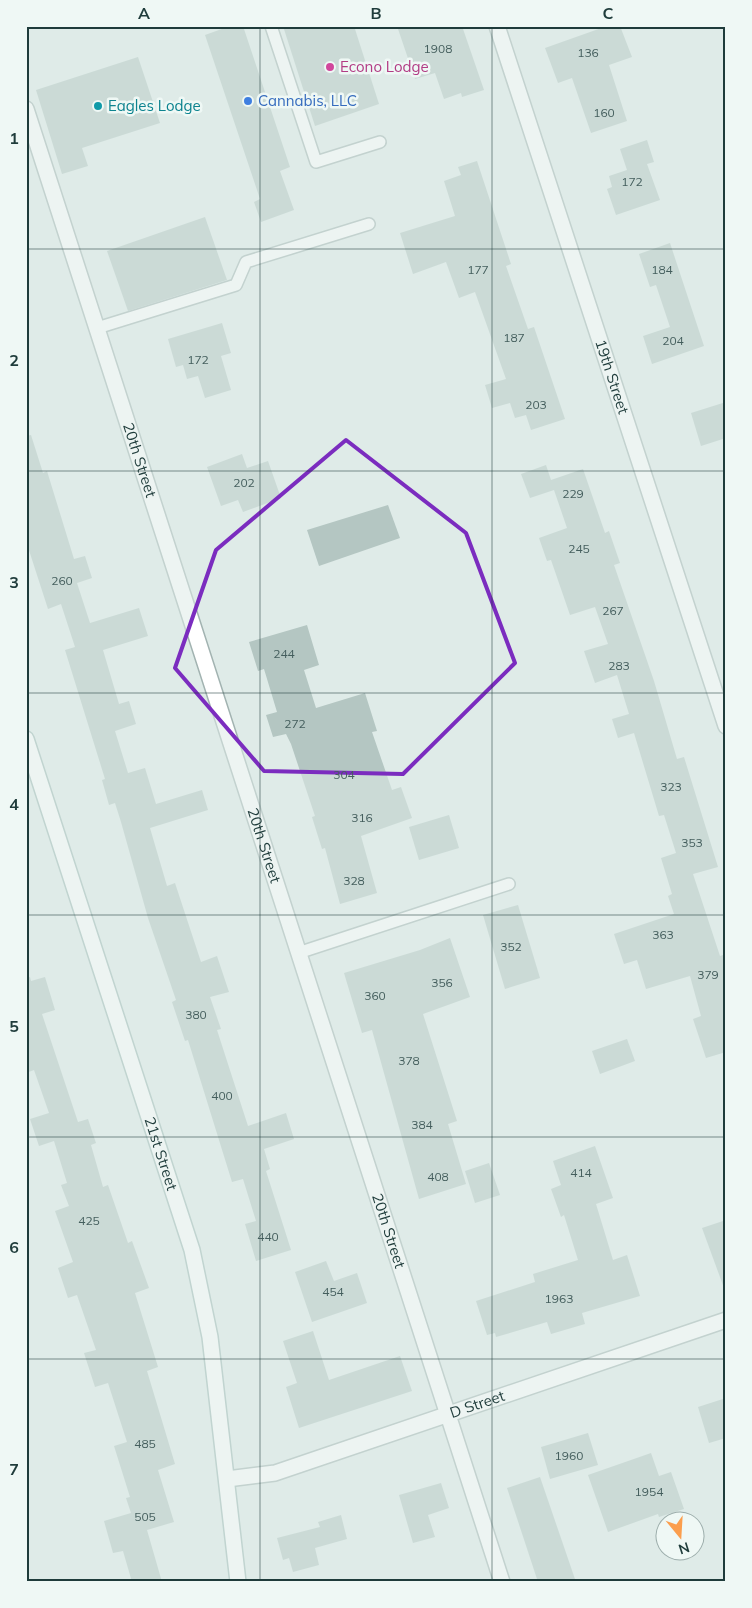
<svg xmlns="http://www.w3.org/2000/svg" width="752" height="1608" font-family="Mulish,sans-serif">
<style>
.building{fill:#b4c6c2}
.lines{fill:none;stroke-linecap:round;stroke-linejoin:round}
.lane-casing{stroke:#a2b3b1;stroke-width:14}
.street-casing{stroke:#a2b3b1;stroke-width:18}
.secondary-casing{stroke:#9db8b4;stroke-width:18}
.lane{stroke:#fff;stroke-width:11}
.street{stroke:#fff;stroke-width:15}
.secondary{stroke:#fff;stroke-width:15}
.marked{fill:none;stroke:#7b2cbf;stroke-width:4;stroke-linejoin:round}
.grid{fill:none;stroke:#1f3c3b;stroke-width:1;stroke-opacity:0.55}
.hotel-dot{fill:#d1479c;stroke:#eff8f5;stroke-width:2}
.shop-dot{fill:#3f7fe0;stroke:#eff8f5;stroke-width:2}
.culture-dot{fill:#0f9aa8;stroke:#eff8f5;stroke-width:2}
.labels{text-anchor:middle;stroke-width:5;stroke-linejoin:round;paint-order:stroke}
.number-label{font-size:12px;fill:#445e5d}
.hotel-label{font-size:15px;fill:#b23c85;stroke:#eff8f5;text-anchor:start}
.shop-label{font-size:15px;fill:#366cbe;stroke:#eff8f5;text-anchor:start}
.culture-label{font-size:15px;fill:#0d838f;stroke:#eff8f5;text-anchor:start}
.street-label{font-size:15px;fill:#1f3c3b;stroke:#eff8f5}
.neatline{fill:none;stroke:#1f3c3b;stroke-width:2}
.grid-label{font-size:16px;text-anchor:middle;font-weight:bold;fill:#1f3c3b}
</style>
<rect width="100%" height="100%" fill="#dfebe8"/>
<!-- building -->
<g class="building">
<polygon points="230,26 243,26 290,167 280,171 294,210 261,222 254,202 260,199 205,35"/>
<polygon points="283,26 354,26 379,104 315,126"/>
<polygon points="397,26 462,26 484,90 462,97 461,93 444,99 435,73 415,79"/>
<polygon points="607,26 620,26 632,57 609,65 627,121 591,133 572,78 558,83 545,48"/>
<polygon points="138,57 160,123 82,148 88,166 62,174 36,90"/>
<polygon points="647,140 654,162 647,164 660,200 616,215 607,189 612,187 609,176 627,170 620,149"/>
<polygon points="477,161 511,264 506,266 528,329 534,327 565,419 531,430 526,415 515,418 510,403 492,408 485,385 506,379 475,292 459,298 446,262 413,274 400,233 455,216 444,181 461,175 458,167"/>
<polygon points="205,217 227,280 128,311 107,251"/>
<polygon points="670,243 704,346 652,364 643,336 670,327 656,285 650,287 639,254"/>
<polygon points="222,323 231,353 221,356 231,390 205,398 198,376 187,379 183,365 176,367 168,339"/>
<polygon points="726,402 726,438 701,446 691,413"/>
<polygon points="31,435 43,473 47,471 74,559 85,556 92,578 77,583 90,623 139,608 148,636 103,650 119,704 129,701 136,724 115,731 128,773 145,768 156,804 202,790 208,810 150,828 167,886 175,883 201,962 217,956 229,992 210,997 221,1029 217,1030 248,1126 286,1113 294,1139 264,1149 270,1169 266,1171 291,1250 256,1261 245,1224 256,1221 243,1179 232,1182 188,1040 185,1041 172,1002 176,1000 148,918 121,822 115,803 109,805 102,780 105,779 65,650 75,647 61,604 48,609 26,541 26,436"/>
<polygon points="242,454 247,468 268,461 281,498 243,512 238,500 221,506 207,467"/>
<polygon points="546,465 551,480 583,469 605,533 609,531 620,563 614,565 654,681 677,759 684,757 718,867 693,874 720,956 726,954 726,1052 706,1058 693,1019 701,1016 690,976 646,989 637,960 624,964 614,934 674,914 668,896 672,894 661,858 676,853 664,815 659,816 634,733 618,738 612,719 629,714 617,675 595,683 584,651 608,644 595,607 570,615 551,560 547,561 539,538 567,528 554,490 530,498 521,474"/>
<polygon points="388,505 400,538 319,566 307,530"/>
<polygon points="307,625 319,665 304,670 316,708 365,693 377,731 372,732 392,790 401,787 412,818 361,836 377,893 340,904 325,848 322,849 312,817 315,816 291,744 286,734 273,737 266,715 277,712 264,669 258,671 249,642"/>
<polygon points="449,815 459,848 419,860 409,827"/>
<polygon points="518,905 540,978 505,989 483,915"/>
<polygon points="450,938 470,997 423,1014 457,1121 448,1124 466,1184 419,1199 372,1030 362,1033 344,973 420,950"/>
<polygon points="30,977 31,981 45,977 55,1010 42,1014 78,1122 88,1119 96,1143 91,1145 103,1187 108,1185 128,1243 132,1241 149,1288 135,1293 158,1367 147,1371 175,1464 158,1470 174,1522 147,1530 162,1582 132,1582 123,1551 113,1553 104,1521 131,1513 126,1498 130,1497 114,1446 127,1442 108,1383 95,1387 84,1353 96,1350 77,1295 68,1298 58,1268 73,1262 55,1211 69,1206 61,1185 67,1183 54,1141 39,1146 30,1119 49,1113 34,1070 26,1073 26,978"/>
<polygon points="627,1039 635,1061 600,1074 592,1051"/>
<polygon points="595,1146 613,1198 596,1204 613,1260 627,1255 640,1296 582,1313 585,1324 551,1334 547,1322 496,1337 495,1333 487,1335 476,1301 535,1282 533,1274 578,1260 564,1215 561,1217 551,1189 561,1185 553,1161"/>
<polygon points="489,1163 500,1195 475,1203 465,1171"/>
<polygon points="726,1220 726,1287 724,1288 702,1228"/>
<polygon points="326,1261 334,1281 357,1273 367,1303 312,1322 295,1272"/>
<polygon points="313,1331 329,1380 400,1356 412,1391 299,1428 286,1387 297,1383 283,1341"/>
<polygon points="726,1398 726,1438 709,1443 698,1407"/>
<polygon points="588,1433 598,1465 550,1479 541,1447"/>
<polygon points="651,1453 659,1476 671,1472 684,1509 659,1517 658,1514 608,1532 588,1475"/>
<polygon points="540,1477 576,1582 538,1582 507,1488"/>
<polygon points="441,1483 449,1508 428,1515 435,1537 413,1543 399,1495"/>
<polygon points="341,1515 347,1539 315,1548 319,1565 293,1572 289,1558 283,1560 277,1538 320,1527 318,1522"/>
</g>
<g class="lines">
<defs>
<g id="lane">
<polyline points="271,26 316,162 380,142"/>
<polyline points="97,328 236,285 246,262 369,224"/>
<polyline points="298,953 509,884"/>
</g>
<g id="street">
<path id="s1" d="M497,26L726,726"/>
<path id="s2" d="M26,109L502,1582"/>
<path id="s3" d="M227,1479L275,1473L726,1320"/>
</g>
<g id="secondary">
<path id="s4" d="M26,739L192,1250L210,1337L238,1582"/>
</g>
</defs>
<!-- lane casing -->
<use href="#lane" class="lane-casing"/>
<!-- street casing -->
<use href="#street" class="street-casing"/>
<!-- secondary casing -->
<use href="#secondary" class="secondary-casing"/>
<!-- lane -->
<use href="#lane" class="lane"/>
<!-- street -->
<use href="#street" class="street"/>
<!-- secondary -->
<use href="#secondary" class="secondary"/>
</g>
<!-- marked area -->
<path d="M0 0H752V1608H0ZM346,440L466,533L515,663L403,774L264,771L175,668L216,550Z" fill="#dfebe8" fill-opacity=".55" fill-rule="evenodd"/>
<path class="marked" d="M346,440L466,533L515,663L403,774L264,771L175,668L216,550Z"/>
<!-- grid -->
<path class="grid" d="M260,26V1582M492,26V1582M26,249H726M26,471H726M26,693H726M26,915H726M26,1137H726M26,1359H726"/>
<!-- markers -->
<circle class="hotel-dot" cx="330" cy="67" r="5"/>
<circle class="shop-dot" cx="248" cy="101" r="5"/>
<circle class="culture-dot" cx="98" cy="106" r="5"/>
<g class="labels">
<!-- number labels -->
<g class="number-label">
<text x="438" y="53">1908</text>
<text x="588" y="57">136</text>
<text x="604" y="117">160</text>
<text x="632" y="186">172</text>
<text x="478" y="274">177</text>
<text x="662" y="274">184</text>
<text x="514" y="342">187</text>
<text x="673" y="345">204</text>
<text x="198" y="364">172</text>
<text x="536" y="409">203</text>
<text x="244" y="487">202</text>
<text x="573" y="498">229</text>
<text x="579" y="553">245</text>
<text x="62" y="585">260</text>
<text x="613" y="615">267</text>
<text x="284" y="658">244</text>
<text x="619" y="670">283</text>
<text x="295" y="728">272</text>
<text x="344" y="779">304</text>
<text x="671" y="791">323</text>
<text x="362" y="822">316</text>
<text x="692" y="847">353</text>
<text x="354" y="885">328</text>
<text x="663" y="939">363</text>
<text x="511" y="951">352</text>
<text x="708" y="979">379</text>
<text x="442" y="987">356</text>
<text x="375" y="1000">360</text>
<text x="196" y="1019">380</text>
<text x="409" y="1065">378</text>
<text x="222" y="1100">400</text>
<text x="422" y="1129">384</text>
<text x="581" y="1177">414</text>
<text x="438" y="1181">408</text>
<text x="89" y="1225">425</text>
<text x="268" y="1241">440</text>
<text x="333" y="1296">454</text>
<text x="559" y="1303">1963</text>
<text x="145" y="1448">485</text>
<text x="569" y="1460">1960</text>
<text x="649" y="1496">1954</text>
<text x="145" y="1521">505</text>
</g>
<!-- hotel labels -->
<g class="hotel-label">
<text x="340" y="72">Econo Lodge</text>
</g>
<!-- shop labels -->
<g class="shop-label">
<text x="258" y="106">Cannabis, LLC</text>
</g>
<!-- culture labels -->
<g class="culture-label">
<text x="108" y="111">Eagles Lodge</text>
</g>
<!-- street labels -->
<g class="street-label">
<text dy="5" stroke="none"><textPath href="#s1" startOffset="369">19th Street</textPath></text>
<text dy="5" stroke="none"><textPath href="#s2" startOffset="369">20th Street</textPath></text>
<text dy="5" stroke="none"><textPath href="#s2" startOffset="774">20th Street</textPath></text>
<text dy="5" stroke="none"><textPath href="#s4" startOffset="436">21st Street</textPath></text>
<text dy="5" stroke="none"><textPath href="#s2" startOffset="1179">20th Street</textPath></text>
<text dy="5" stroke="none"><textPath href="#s3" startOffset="262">D Street</textPath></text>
</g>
</g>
<!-- border -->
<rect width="752" height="1608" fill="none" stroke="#eff8f5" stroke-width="55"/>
<!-- north arrow -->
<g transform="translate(680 1536) rotate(162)"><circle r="24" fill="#eff8f5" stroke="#9cadab"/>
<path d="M0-4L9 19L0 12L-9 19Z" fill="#fb9e4d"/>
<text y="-8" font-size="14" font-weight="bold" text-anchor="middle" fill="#1f3c3b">N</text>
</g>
<rect x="28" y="28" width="696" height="1552" class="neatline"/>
<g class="grid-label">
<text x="144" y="19">A</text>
<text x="376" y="19">B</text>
<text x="608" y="19">C</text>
<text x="14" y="144">1</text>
<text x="14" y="366">2</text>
<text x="14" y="588">3</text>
<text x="14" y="810">4</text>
<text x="14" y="1032">5</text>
<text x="14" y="1253">6</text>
<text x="14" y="1475">7</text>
</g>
</svg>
